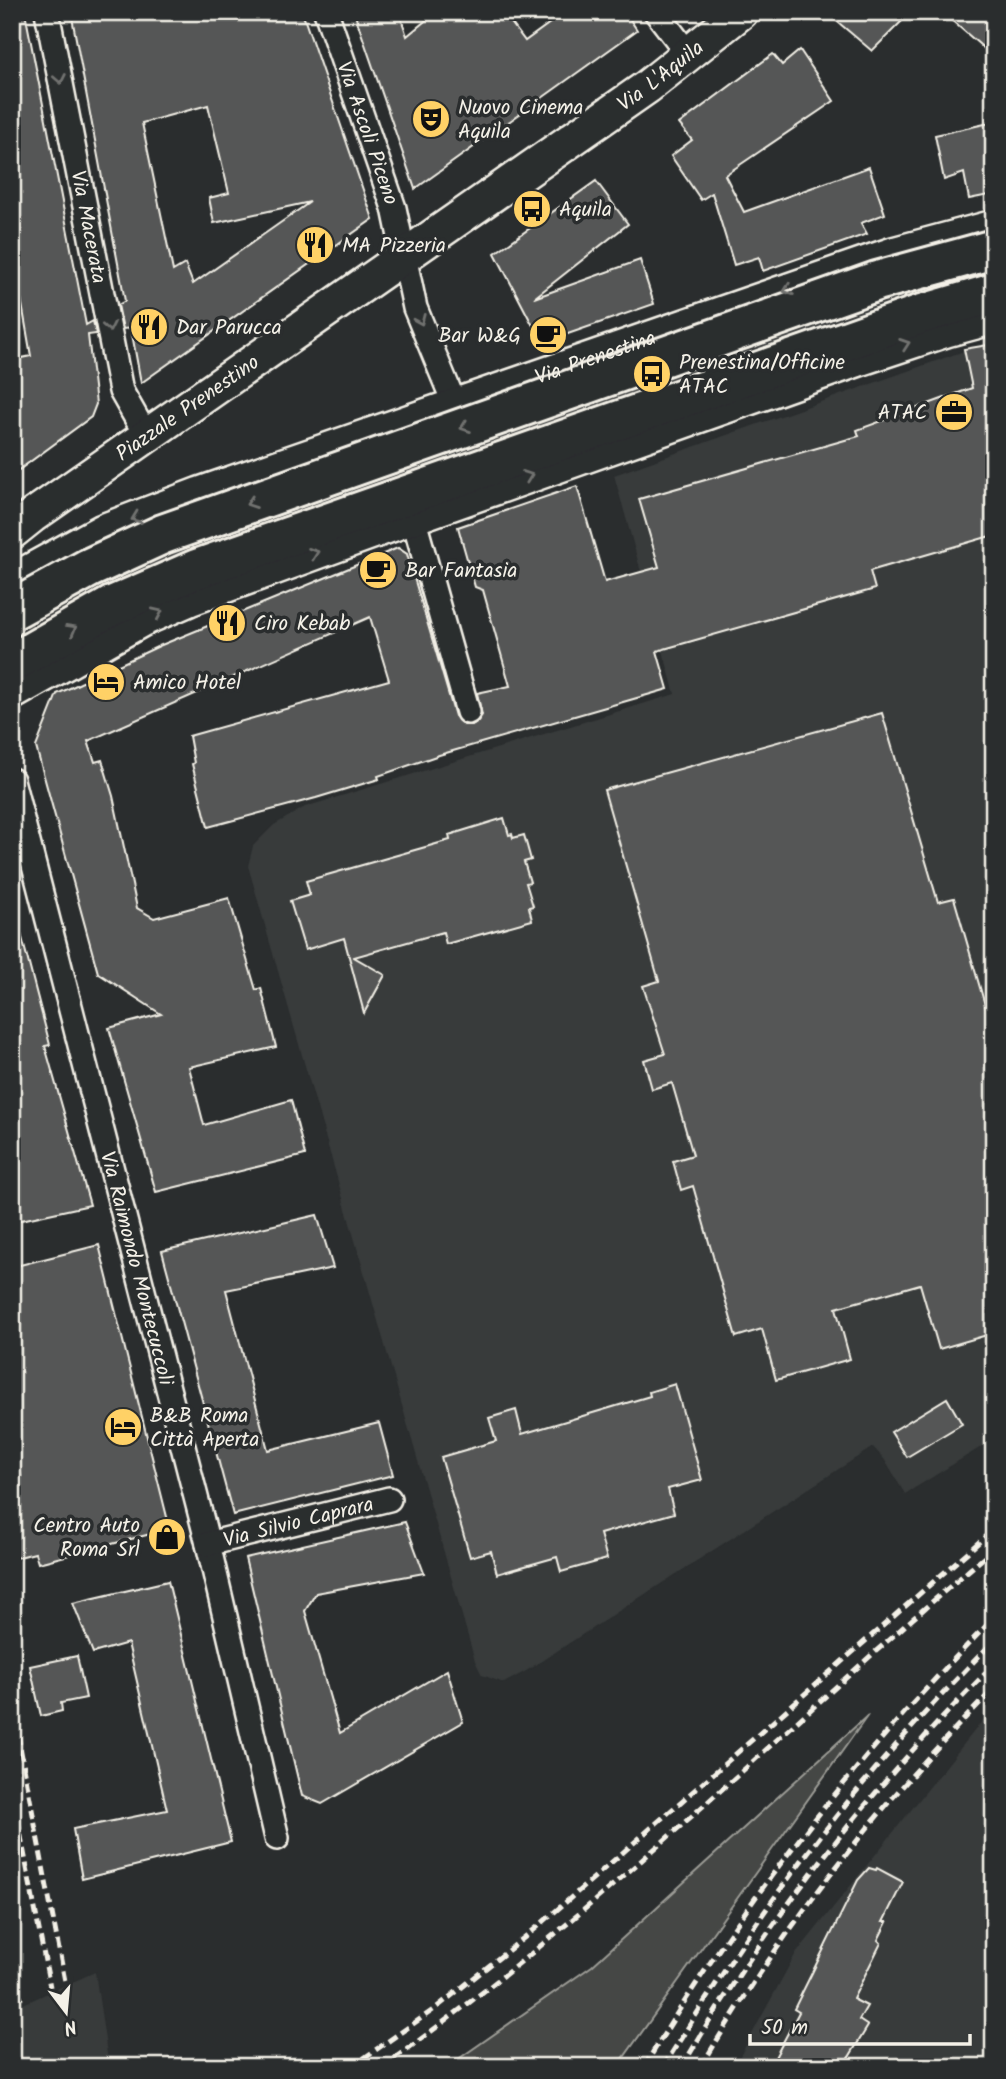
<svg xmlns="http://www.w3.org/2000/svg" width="1006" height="2079" font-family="Kalam,sans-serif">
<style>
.built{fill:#373a3a}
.green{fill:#444645;stroke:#9c9c96;stroke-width:2}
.building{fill:#555756;stroke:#f4f1e8;stroke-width:2;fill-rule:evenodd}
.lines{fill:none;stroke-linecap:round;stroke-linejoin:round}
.street-casing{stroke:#f4f1e8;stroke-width:28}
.secondary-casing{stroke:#f4f1e8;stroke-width:38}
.highway-casing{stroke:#f4f1e8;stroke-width:44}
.street{stroke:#2a2d2e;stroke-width:23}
.secondary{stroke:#2a2d2e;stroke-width:33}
.highway{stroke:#2a2d2e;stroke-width:38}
.tram{stroke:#f4f1e8;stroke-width:2}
.rail{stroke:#f4f1e8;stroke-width:5;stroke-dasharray:10 5;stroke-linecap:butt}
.highway-bridge-casing{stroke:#f4f1e8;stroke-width:44;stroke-linecap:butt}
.highway-bridge{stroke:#2a2d2e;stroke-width:38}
.oneway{stroke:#71726f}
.labels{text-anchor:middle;stroke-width:7;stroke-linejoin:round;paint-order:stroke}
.street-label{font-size:21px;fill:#f4f1e8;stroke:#2a2d2e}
.poi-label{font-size:21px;fill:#f4f1e8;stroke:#2a2d2e;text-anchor:start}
</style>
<rect width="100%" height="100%" fill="#2a2d2e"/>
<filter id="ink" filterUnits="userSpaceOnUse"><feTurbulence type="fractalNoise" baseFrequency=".0143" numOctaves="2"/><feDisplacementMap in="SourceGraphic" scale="14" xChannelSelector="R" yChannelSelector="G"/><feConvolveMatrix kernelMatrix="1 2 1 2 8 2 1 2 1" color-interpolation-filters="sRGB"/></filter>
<g filter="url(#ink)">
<!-- built -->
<g class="built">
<polygon points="994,344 994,1439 905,1494 884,1459 873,1447 526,1671 504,1683 482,1675 475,1661 248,866 253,846 274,825 305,807 675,694 614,475 964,351"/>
<polygon points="994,1710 994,2067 734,2067 795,1955 983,1720"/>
<polygon points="95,1972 109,2067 12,2067 12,2009"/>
</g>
<!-- green -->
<polygon class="green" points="868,1715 617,2067 447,2067 592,1966"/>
<!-- building -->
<g class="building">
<polygon points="12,12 25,12 86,325 93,321 96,334 88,335 96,404 91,417 12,475 12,360 31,356 18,281 12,282"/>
<path d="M71,12H302L373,219L141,383L131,328L123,329L118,305L125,301ZM208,105L229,193L209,198L214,223L310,202L193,284L185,264L173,271L142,123Z"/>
<polygon points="354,12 399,12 407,36 436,12 503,12 525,41 565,12 625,12 637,30 415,189"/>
<polygon points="826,12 911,12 872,51"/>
<polygon points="942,12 994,12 994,57"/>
<polygon points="800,50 834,101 725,175 744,212 869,167 885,214 861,223 867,234 763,271 759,257 734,265 712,193 701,200 671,156 692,140 679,124 773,54 782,65"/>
<polygon points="994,122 994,194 969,199 964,173 944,180 935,135"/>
<polygon points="596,181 628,224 534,298 640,260 654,304 542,343 495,253"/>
<polygon points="994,344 994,535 870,571 875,589 657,651 668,689 439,755 378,776 379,779 316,798 208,827 192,764 194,763 189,736 389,680 370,617 88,741 95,762 102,760 113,796 137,908 154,918 229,898 256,990 261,988 276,1047 189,1067 204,1125 291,1100 305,1155 156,1192 109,1028 161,1014 98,973 36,747 57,694 159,646 398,548 407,554 455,716 464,725 472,725 478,721 482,715 477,693 510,686 483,590 475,587 458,527 577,486 605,582 659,567 639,499 859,436 857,430 972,388 964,349"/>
<polygon points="882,713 938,902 954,898 994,1036 994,1333 939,1349 920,1284 836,1308 850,1359 776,1380 762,1329 736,1337 693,1186 681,1190 673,1161 693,1155 672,1083 652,1089 644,1060 665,1054 643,986 659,981 604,790"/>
<polygon points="504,818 509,835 512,834 513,838 524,835 531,860 524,862 530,882 526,883 533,906 529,907 532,920 446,944 443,932 354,957 385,975 364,1013 344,938 305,950 290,901 310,895 306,881 450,840 449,835"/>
<polygon points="20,930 50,1045 45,1046 90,1205 12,1222 12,931"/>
<polygon points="317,1215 333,1268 226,1290 268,1450 379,1423 393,1475 233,1515 162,1251"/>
<polygon points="99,1245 170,1529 38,1563 35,1553 15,1558 12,1544 12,1478 21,1476 12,1434 12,1267"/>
<polygon points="675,1384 702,1480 668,1489 674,1513 600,1534 607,1559 561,1572 557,1557 497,1574 491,1551 470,1557 441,1457 496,1441 489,1418 516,1410 522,1434 650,1396 649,1392"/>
<polygon points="947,1398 962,1424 907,1457 891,1432"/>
<polygon points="405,1522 424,1573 316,1593 305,1611 340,1733 447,1670 463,1722 322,1804 302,1796 245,1558"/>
<polygon points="168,1581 231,1842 82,1879 73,1829 167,1810 128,1643 93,1653 73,1603"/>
<polygon points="77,1656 86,1698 61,1703 62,1711 41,1716 30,1666"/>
<polygon points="869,1868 876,1870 877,1868 903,1882 883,1922 887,1922 878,1940 881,1943 853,1999 867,2006 859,2020 868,2026 843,2067 770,2067 799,2012 794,2009 858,1880"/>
</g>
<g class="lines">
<defs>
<g id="street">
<path id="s1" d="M47,12L121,391L138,421L150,435"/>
<path id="s2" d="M326,12L394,208L415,308L455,405"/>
<polyline points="656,12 689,55"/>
<polyline points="413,517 468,712"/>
<path id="s3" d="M12,780L208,1544L277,1838"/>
<path id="s4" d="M208,1544L389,1499"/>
</g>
<g id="secondary">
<path id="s5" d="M12,532L32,516L647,87L741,12"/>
<path id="s6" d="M12,581L103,531L200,494L893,254L994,227"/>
<polyline points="12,693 143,619 189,599 413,517 862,358 946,330 994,317"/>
</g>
<polyline id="highway" points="12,663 112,606 197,569 919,315 994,293"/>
</defs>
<!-- street casing -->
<use href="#street" class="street-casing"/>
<!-- secondary casing -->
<use href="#secondary" class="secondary-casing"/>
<!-- highway casing -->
<use href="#highway" class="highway-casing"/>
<!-- street -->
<use href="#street" class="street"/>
<!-- secondary -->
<use href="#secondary" class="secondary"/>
<!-- highway -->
<use href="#highway" class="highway"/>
<!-- tram -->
<polyline class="tram" points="12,630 90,583 161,549 773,332 932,277 994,261"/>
<!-- rail -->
<g class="rail">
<polyline points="12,1705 65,1981"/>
<polyline points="12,1790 50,1987"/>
<polyline points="12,1952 21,2000"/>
<polyline points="351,2067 436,2008 535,1929 994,1529"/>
<path d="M382,2067C601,1913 789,1721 994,1549"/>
<path d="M644,2067C742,1903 859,1753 994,1618"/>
<path d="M663,2067C704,2002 745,1937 791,1875C852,1792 921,1714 994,1641"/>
<path d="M682,2067C767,1921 873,1784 994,1665"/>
<path d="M701,2067C782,1930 880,1801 994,1689"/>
</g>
<defs>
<polyline id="highway-bridge" points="12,610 89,568 163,534 877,281 994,249"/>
</defs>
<!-- highway-bridge casing -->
<use href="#highway-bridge" class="highway-bridge-casing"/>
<!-- highway-bridge -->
<use href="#highway-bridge" class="highway-bridge"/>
</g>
<!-- one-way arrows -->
<defs><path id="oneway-chevron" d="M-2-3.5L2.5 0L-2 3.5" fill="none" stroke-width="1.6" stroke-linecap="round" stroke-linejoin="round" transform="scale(1.75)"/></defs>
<g class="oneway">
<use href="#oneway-chevron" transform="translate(60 79) rotate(79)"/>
<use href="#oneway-chevron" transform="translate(788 290) rotate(161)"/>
<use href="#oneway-chevron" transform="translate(420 320) rotate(67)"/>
<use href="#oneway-chevron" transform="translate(109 327) rotate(79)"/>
<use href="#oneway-chevron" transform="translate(905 344) rotate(-19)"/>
<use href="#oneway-chevron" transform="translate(465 427) rotate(160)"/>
<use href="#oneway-chevron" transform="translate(528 476) rotate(-20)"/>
<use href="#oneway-chevron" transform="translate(251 503) rotate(160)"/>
<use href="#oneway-chevron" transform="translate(136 518) rotate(159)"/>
<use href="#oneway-chevron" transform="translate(314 553) rotate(-20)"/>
<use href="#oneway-chevron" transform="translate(158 613) rotate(-24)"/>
<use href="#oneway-chevron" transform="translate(72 629) rotate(-30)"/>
</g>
</g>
<!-- icons -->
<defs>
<symbol id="theatre-disc" viewBox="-11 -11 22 22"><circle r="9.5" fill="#ffd166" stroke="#2a2d2e"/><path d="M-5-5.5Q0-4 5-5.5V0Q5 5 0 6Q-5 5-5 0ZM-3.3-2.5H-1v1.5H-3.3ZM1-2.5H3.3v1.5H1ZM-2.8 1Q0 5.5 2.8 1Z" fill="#111"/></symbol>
<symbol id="bus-disc" viewBox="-11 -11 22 22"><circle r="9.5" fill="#ffd166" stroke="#2a2d2e"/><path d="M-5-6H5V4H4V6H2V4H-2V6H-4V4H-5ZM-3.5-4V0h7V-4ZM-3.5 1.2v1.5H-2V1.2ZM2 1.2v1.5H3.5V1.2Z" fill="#111"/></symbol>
<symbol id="restaurant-disc" viewBox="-11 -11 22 22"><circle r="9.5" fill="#ffd166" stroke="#2a2d2e"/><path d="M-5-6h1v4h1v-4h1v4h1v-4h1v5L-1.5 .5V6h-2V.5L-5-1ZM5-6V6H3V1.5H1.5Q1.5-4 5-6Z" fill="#111"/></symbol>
<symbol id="cafe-disc" viewBox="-11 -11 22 22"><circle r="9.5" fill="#ffd166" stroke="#2a2d2e"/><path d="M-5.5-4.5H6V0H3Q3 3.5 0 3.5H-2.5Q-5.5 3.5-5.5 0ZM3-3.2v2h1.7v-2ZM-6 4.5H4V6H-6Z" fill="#111"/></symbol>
<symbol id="office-disc" viewBox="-11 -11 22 22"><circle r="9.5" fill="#ffd166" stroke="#2a2d2e"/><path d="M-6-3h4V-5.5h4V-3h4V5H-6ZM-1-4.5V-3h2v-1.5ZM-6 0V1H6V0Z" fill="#111"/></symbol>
<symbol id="hotel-disc" viewBox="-11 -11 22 22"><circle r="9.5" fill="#ffd166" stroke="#2a2d2e"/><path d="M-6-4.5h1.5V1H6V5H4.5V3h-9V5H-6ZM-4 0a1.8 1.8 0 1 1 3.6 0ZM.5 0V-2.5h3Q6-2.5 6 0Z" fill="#111"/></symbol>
<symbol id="shop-disc" viewBox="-11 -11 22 22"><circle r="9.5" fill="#ffd166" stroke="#2a2d2e"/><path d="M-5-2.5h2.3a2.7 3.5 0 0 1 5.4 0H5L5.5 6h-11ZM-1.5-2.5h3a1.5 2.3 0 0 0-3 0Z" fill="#111"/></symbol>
</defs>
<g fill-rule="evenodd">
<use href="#theatre-disc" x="409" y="97" width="44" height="44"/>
<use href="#bus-disc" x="510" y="187" width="44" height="44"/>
<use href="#restaurant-disc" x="293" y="223" width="44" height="44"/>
<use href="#restaurant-disc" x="127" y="305" width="44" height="44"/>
<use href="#cafe-disc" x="526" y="313" width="44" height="44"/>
<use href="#bus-disc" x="630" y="352" width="44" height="44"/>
<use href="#office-disc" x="932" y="390" width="44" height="44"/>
<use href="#cafe-disc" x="356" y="548" width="44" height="44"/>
<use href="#restaurant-disc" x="205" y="601" width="44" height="44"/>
<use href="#hotel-disc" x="84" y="660" width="44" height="44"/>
<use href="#hotel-disc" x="101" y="1405" width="44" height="44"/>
<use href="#shop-disc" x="145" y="1515" width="44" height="44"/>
</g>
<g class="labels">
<!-- street labels -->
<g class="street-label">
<text dy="7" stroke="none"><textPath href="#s5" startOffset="793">Via L'Aquila</textPath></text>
<text dy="7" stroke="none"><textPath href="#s2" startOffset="128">Via Ascoli Piceno</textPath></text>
<text dy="7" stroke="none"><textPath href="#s1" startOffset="219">Via Macerata</textPath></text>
<text dy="7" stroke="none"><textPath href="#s6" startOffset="626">Via Prenestina</textPath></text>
<text dy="7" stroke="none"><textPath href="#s5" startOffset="215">Piazzale Prenestino</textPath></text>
<text dy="7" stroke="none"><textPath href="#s3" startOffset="504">Via Raimondo Montecuccoli</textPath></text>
<text dy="7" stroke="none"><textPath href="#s4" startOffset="93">Via Silvio Caprara</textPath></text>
</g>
<!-- poi labels -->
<g class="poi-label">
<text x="458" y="114">Nuovo Cinema<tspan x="458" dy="24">Aquila</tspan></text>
<text x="559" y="216">Aquila</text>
<text x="342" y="252">MA Pizzeria</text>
<text x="176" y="334">Dar Parucca</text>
<text x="521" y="342" text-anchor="end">Bar W&amp;G</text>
<text x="679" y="369">Prenestina/Officine<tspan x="679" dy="24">ATAC</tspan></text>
<text x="927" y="419" text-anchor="end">ATAC</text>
<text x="405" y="577">Bar Fantasia</text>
<text x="254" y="630">Ciro Kebab</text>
<text x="133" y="689">Amico Hotel</text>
<text x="150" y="1422">B&amp;B Roma<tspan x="150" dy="24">Città Aperta</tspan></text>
<text x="140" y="1532" text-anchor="end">Centro Auto<tspan x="140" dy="24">Roma Srl</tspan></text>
</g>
</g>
<!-- margin -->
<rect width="1006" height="2079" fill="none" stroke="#2a2d2e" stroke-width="42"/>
<rect x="21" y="21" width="964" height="2037" fill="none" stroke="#f4f1e8" stroke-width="2.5" filter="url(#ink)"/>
<!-- north arrow -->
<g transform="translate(66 2012) rotate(164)" stroke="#2a2d2e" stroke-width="5" paint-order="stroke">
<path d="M0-5L12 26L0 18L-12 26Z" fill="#f4f1e8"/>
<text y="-10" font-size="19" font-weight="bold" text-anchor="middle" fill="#f4f1e8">N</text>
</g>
<!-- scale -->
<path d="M750 2034v10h220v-10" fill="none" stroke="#f4f1e8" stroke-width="3.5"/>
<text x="761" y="2034" font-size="21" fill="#f4f1e8" stroke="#2a2d2e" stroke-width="5" paint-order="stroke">50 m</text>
</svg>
